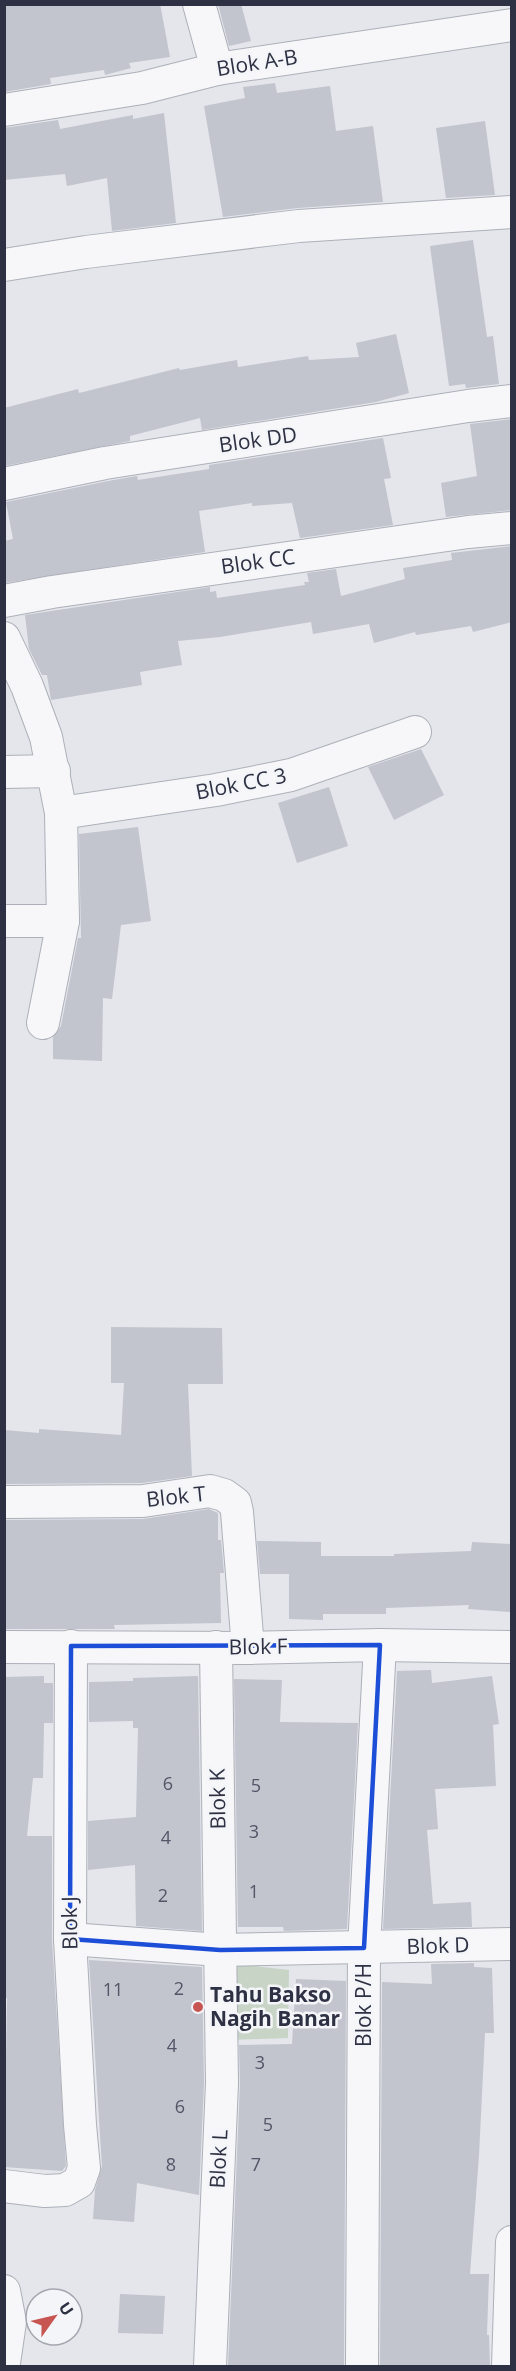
<svg xmlns="http://www.w3.org/2000/svg" width="516" height="2371" font-family="'Open Sans',sans-serif">
<style>
.green{fill:#c7d4c6}
.building{fill:#c2c4ce}
.lines{fill:none;stroke-linecap:round;stroke-linejoin:round}
.street-casing{stroke:#adb0b9;stroke-width:34}
.street{stroke:#f7f7f9;stroke-width:32}
.marked{fill:none;stroke:#1d4ed8;stroke-width:4.5;stroke-linejoin:round}
.poi-dot{fill:#c75652;stroke:#f4f5f8;stroke-width:2}
.labels{text-anchor:middle;stroke-width:5;stroke-linejoin:round;paint-order:stroke}
.number-label{font-size:18px;fill:#525666}
.street-label{font-size:21px;fill:#2d3143;stroke:#f4f5f8}
.poi-label{font-size:21px;font-weight:bold;fill:#2d3143;stroke:#f4f5f8;text-anchor:start}
</style>
<rect width="100%" height="100%" fill="#e4e6eb"/>
<!-- green -->
<polygon class="green" points="228,1963 289,1970 288,2038 229,2040"/>
<!-- building -->
<g class="building">
<polygon points="4,4 160,4 170,57 129,63 131,68 105,75 104,70 50,78 51,84 4,92"/>
<polygon points="218,4 241,4 251,41 229,46"/>
<polygon points="275,83 277,93 330,86 336,131 373,126 383,202 298,208 223,217 204,106 245,98 243,87"/>
<polygon points="164,113 176,223 112,231 107,178 67,186 65,174 4,180 4,128 58,120 60,129 133,115 133,119"/>
<polygon points="485,121 495,195 446,198 436,128"/>
<polygon points="473,240 487,337 493,336 499,384 466,388 465,384 449,386 430,246"/>
<polygon points="396,334 409,393 376,402 202,430 200,418 130,436 130,441 4,466 4,408 78,389 79,393 179,368 180,370 237,360 238,367 308,356 309,360 359,357 356,343"/>
<polygon points="512,419 512,510 446,517 441,483 477,476 470,424"/>
<polygon points="383,438 391,478 384,479 393,525 300,538 292,503 252,506 252,503 199,511 205,552 4,583 4,541 13,539 6,502 108,481 137,476 138,480 209,469 209,465"/>
<polygon points="512,546 512,622 473,632 471,626 416,635 415,632 374,643 369,624 313,634 311,622 220,637 178,641 182,665 140,672 142,685 51,700 47,675 42,675 29,649 25,615 210,587 210,592 216,591 217,598 305,585 304,582 309,582 307,573 336,569 341,596 405,579 403,568 452,560 451,553"/>
<polygon points="421,749 444,795 394,820 368,767"/>
<polygon points="329,787 348,846 297,863 278,803"/>
<polygon points="138,827 151,921 121,925 112,999 103,998 102,1061 53,1059 53,1037 61,1026 78,938 81,938 79,834"/>
<polygon points="111,1327 222,1328 223,1384 188,1384 192,1476 142,1483 4,1484 4,1430 39,1433 39,1429 121,1435 124,1383 111,1383"/>
<polygon points="209,1509 218,1513 218,1540 221,1540 224,1573 220,1573 221,1623 114,1625 115,1629 6,1629 4,1520 143,1519"/>
<polygon points="257,1541 321,1542 321,1556 394,1556 394,1554 471,1551 472,1542 512,1544 511,1612 468,1609 469,1605 386,1608 386,1614 323,1614 323,1620 289,1619 289,1574 260,1574"/>
<polygon points="431,1670 432,1683 492,1676 499,1724 493,1725 496,1786 435,1789 438,1829 427,1830 433,1904 471,1902 472,1927 383,1929 397,1671"/>
<polygon points="44,1676 44,1683 53,1683 53,1723 44,1723 43,1778 33,1778 27,1836 52,1836 52,1940 66,2166 62,2171 4,2167 7,1998 4,1998 4,1677"/>
<polygon points="198,1676 202,1931 136,1926 135,1865 88,1870 88,1821 136,1817 138,1728 133,1728 133,1721 89,1722 89,1682 133,1681 133,1678"/>
<polygon points="234,1679 282,1680 280,1722 358,1723 347,1929 284,1931 283,1927 238,1927"/>
<polygon points="89,1960 202,1967 204,2083 199,2195 137,2183 134,2222 93,2219 95,2190 102,2166"/>
<polygon points="474,1963 474,1967 492,1968 494,2033 485,2033 479,2155 470,2274 489,2274 487,2335 489,2335 490,2367 380,2367 382,1982 432,1984 431,1964"/>
<polygon points="296,1979 346,1981 344,2367 228,2367 240,2084 239,2045 292,2044"/>
<polygon points="120,2294 165,2296 163,2334 118,2333"/>
</g>
<g class="lines">
<defs>
<g id="street">
<polyline points="199,4 217,69"/>
<polyline points="4,110 142,88 217,69 512,25"/>
<polyline points="4,265 86,252 299,226 512,212"/>
<polyline points="4,484 105,463 468,406 512,401"/>
<polyline points="4,601 52,592 468,532 512,528"/>
<polyline points="4,638 27,686 46,737 61,813 63,921 43,1023"/>
<polyline points="4,772 54,771"/>
<polyline points="61,813 216,790 291,775 415,732"/>
<polyline points="4,921 63,921"/>
<polyline points="4,1502 143,1501 210,1491 224,1495 235,1503 237,1512 248,1648"/>
<polyline points="4,1647 248,1648 380,1645 512,1647"/>
<polyline points="70,1939 220,1950 512,1944"/>
<polyline points="4,2186 45,2191 65,2190 79,2182 84,2168 80,2125 70,1939 71,1646"/>
<polyline points="4,2291 10,2322 4,2363"/>
<polyline points="210,2366 222,2083 216,1647"/>
<polyline points="362,2366 364,1948 380,1645"/>
<polyline points="508,2366 512,2242"/>
</g>
</defs>
<!-- street casing -->
<use href="#street" class="street-casing"/>
<!-- street -->
<use href="#street" class="street"/>
</g>
<!-- marked area -->
<path class="marked" d="M380,1645L364,1948L220,1950L70,1939L71,1646Z"/>
<!-- markers -->
<circle class="poi-dot" cx="198" cy="2007" r="6"/>
<g class="labels">
<!-- number labels -->
<g class="number-label">
<text x="168" y="1790">6</text>
<text x="256" y="1792">5</text>
<text x="254" y="1838">3</text>
<text x="166" y="1844">4</text>
<text x="254" y="1898">1</text>
<text x="163" y="1902">2</text>
<text x="179" y="1995">2</text>
<text x="113" y="1996">11</text>
<text x="172" y="2052">4</text>
<text x="260" y="2069">3</text>
<text x="180" y="2113">6</text>
<text x="268" y="2131">5</text>
<text x="171" y="2171">8</text>
<text x="256" y="2171">7</text>
</g>
<!-- street labels -->
<g class="street-label">
<text transform="translate(257 63) rotate(-9)" y="7">Blok A-B</text>
<text transform="translate(258 440) rotate(-8)" y="7">Blok DD</text>
<text transform="translate(258 562) rotate(-8)" y="7">Blok CC</text>
<text transform="translate(241 784) rotate(-11)" y="7">Blok CC 3</text>
<text transform="translate(176 1497) rotate(-6)" y="7">Blok T</text>
<text transform="translate(258 1647) rotate(-1)" y="7">Blok F</text>
<text transform="translate(218 1799) rotate(-91)" y="7">Blok K</text>
<text transform="translate(70 1923) rotate(-91)" y="7">Blok J</text>
<text transform="translate(438 1946) rotate(-2)" y="7">Blok D</text>
<text transform="translate(364 2005) rotate(-90)" y="7">Blok P/H</text>
<text transform="translate(219 2159) rotate(-87)" y="7">Blok L</text>
</g>
<!-- poi labels -->
<g class="poi-label">
<text x="210" y="2002">Tahu Bakso<tspan x="210" dy="24">Nagih Banar</tspan></text>
</g>
</g>
<!-- border -->
<rect width="516" height="2371" fill="none" stroke="#2d3143" stroke-width="12"/>
<!-- north arrow -->
<g transform="translate(54 2317) rotate(56)"><circle r="28" fill="#f4f5f8" stroke="#a4a7b0" stroke-width="1.5"/>
<path d="M0-4.5L10 22L0 15L-10 22Z" fill="#c75652"/>
<text y="-9" font-size="16" font-weight="bold" text-anchor="middle" fill="#2d3143">U</text>
</g>
</svg>
